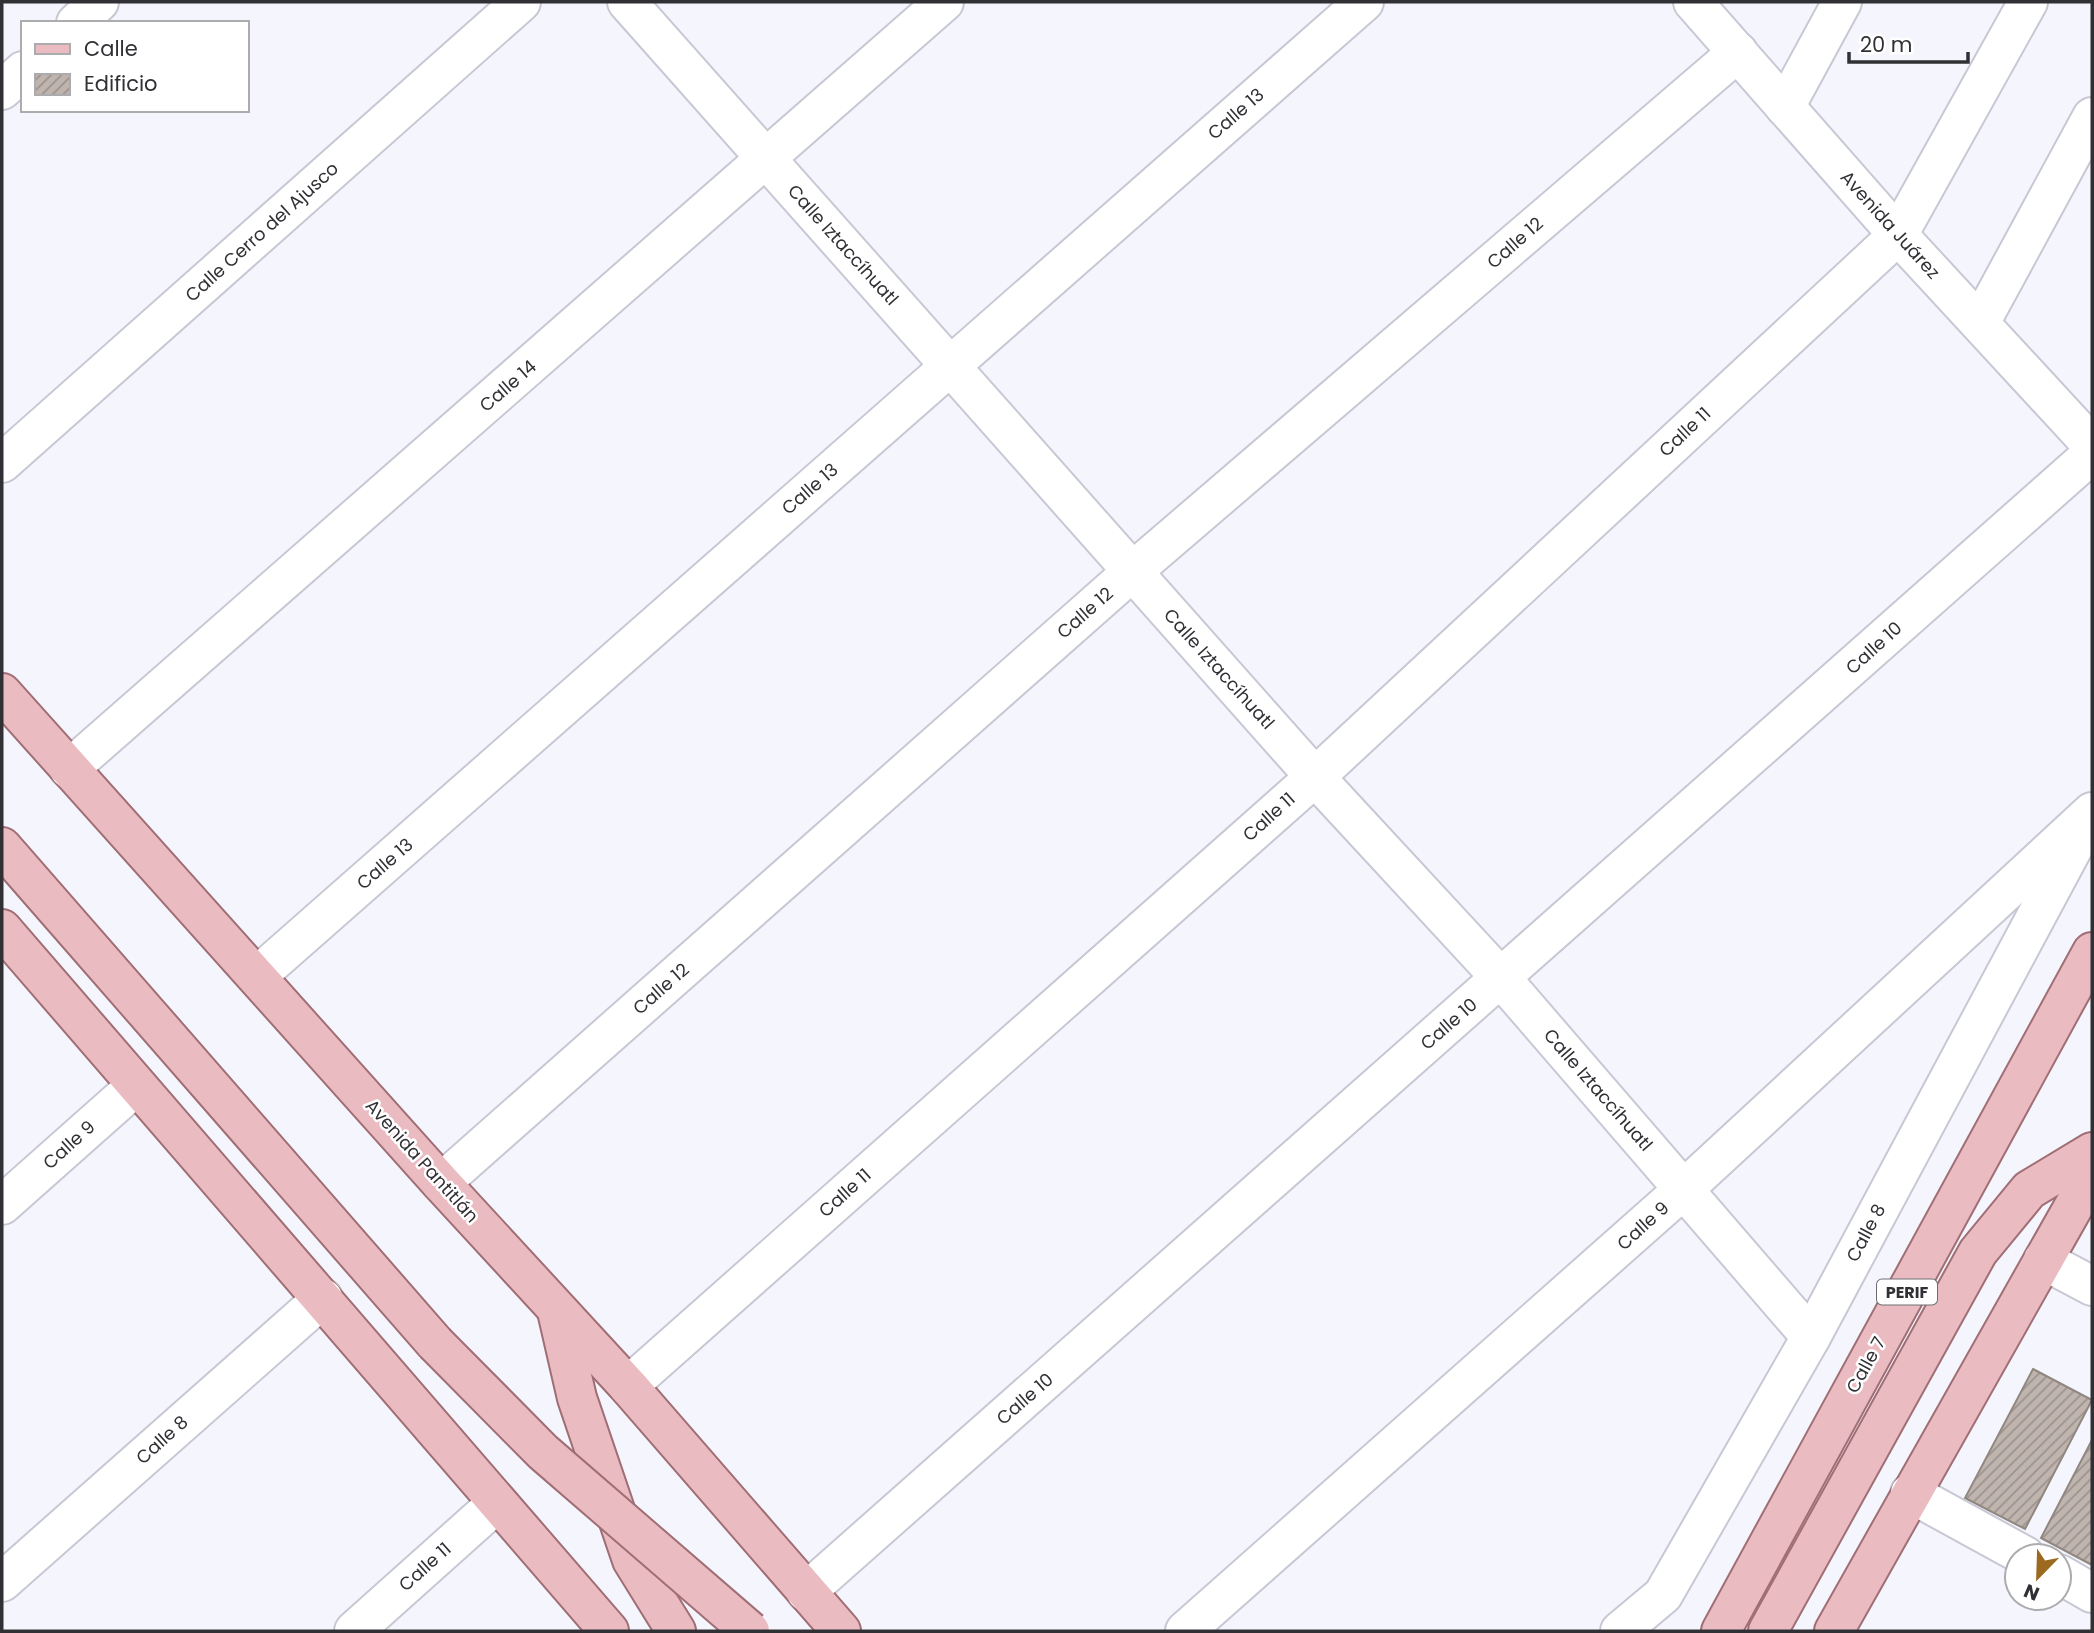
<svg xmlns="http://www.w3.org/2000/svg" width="2094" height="1633" font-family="Poppins,sans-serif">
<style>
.building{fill:url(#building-hatch);stroke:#918781;stroke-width:2}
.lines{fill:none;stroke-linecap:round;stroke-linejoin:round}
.minor-casing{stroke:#c7c8d4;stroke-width:42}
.tertiary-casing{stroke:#c7c8d4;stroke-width:42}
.primary-casing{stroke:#a06e75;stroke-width:42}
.minor{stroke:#fff;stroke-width:38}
.tertiary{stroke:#fff;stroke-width:38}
.primary{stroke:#eabcc1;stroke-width:38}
.primary-bridge-casing{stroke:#a06e75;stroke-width:42;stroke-linecap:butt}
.primary-bridge{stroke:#eabcc1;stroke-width:38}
.labels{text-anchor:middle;stroke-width:5;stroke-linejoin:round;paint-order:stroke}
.shield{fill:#fff;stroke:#6e6e72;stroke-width:2}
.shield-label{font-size:16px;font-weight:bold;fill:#303035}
.street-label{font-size:18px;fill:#303035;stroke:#fff}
</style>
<defs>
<pattern id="building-hatch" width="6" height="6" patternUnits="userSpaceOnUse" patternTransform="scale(1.75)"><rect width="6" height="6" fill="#bfb4ae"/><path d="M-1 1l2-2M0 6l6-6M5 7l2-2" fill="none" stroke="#9c938e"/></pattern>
</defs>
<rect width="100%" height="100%" fill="#f5f6fd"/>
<!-- building -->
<g class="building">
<polygon points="2033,1369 2092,1400 2025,1529 1965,1498"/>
<polygon points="2092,1440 2092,1565 2041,1538"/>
</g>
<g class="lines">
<defs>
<g id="minor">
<polyline points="627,2 1315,777 1501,978 1811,1337"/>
<polyline points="76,23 99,2"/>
<polyline points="2,90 23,71"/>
<polyline points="1785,107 1842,2"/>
<polyline points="1980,323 2092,117"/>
<polyline points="2,463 521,2"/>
<polyline points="69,769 944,2"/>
<polyline points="257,976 1364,2"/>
<polyline points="441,1183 1133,571 1738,52"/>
<polyline points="2,1205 136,1086"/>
<polyline points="2043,1260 2092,1286"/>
<polyline points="628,1386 1315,777 1898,235 2028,2"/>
<polyline points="1910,1493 2025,1556"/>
<polyline points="2059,1574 2092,1593"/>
<polyline points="2,1582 323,1298"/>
<polyline points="806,1592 2092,454"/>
<polyline points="354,1631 497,1503"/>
<polyline points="1185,1631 1684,1189 2092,812"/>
<polyline points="1620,1631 1663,1595 1811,1337 2075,844"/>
</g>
<polyline id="tertiary" points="1693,2 1898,235 2092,445"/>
<g id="primary">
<polyline points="2,693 441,1183 628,1386 841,1631"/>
<polyline points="2,847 435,1343"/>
<polyline points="2,929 609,1631"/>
<polyline points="557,1311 577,1398 632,1560 676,1631"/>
<polyline points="1721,1631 2092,952"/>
<polyline points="1768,1631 1978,1252 2029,1190 2092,1152"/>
<polyline points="1834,1631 2092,1174"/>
</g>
</defs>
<!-- minor casing -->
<use href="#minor" class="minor-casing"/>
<!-- tertiary casing -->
<use href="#tertiary" class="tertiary-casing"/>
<!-- primary casing -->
<use href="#primary" class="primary-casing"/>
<!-- minor -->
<use href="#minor" class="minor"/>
<!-- tertiary -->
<use href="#tertiary" class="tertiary"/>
<!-- primary -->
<use href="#primary" class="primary"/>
<defs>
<polyline id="primary-bridge" points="435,1343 543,1452 750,1631"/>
</defs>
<!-- primary-bridge casing -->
<use href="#primary-bridge" class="primary-bridge-casing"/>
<!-- primary-bridge -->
<use href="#primary-bridge" class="primary-bridge"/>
</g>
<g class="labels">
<!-- shield labels -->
<rect class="shield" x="1877" y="1279.5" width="60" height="25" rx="5"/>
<g class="shield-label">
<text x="1907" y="1298">PERIF</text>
</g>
<!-- street labels -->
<g class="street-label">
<text transform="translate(1236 114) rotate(-41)" y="6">Calle 13</text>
<text transform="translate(1890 225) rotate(48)" y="6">Avenida Juárez</text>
<text transform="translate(262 232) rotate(-42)" y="6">Calle Cerro del Ajusco</text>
<text transform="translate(1515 243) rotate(-41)" y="6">Calle 12</text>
<text transform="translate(843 245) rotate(48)" y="6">Calle Iztaccíhuatl</text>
<text transform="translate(508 386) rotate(-41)" y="6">Calle 14</text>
<text transform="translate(1685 432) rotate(-43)" y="6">Calle 11</text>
<text transform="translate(810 489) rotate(-41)" y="6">Calle 13</text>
<text transform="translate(1085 613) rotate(-41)" y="6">Calle 12</text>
<text transform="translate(1874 648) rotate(-42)" y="6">Calle 10</text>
<text transform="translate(1219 669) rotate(48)" y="6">Calle Iztaccíhuatl</text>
<text transform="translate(1269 817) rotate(-42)" y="6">Calle 11</text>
<text transform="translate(385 864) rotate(-41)" y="6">Calle 13</text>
<text transform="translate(661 989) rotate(-41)" y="6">Calle 12</text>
<text transform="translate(1449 1024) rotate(-41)" y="6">Calle 10</text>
<text transform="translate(1598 1090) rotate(49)" y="6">Calle Iztaccíhuatl</text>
<text transform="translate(69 1145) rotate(-42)" y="6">Calle 9</text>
<text transform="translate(422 1161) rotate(48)" y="6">Avenida Pantitlán</text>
<text transform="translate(845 1193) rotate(-42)" y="6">Calle 11</text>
<text transform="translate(1643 1226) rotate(-42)" y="6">Calle 9</text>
<text transform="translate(1866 1233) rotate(-62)" y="6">Calle 8</text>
<text transform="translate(1866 1365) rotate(-61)" y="6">Calle 7</text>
<text transform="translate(1025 1399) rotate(-41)" y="6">Calle 10</text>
<text transform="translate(162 1440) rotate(-42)" y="6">Calle 8</text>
<text transform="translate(425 1567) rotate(-42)" y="6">Calle 11</text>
</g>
</g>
<!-- border -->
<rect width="2094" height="1633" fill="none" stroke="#303035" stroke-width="7"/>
<!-- legend -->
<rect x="21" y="21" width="228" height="91" fill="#ffffff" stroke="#acacae" stroke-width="2"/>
<rect x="35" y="44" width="35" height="10" fill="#eabcc1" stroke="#acacae" stroke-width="2"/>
<text x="84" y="56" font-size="21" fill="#303035">Calle</text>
<rect x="35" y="74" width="35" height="21" fill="url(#building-hatch)" stroke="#acacae" stroke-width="2"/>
<text x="84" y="91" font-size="21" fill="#303035">Edificio</text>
<!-- north arrow -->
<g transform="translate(2038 1577) rotate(203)"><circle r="33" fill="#ffffff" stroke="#acacae" stroke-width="2"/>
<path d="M0-5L12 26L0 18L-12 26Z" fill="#9c6a1f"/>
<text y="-10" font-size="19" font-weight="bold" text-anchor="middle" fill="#303035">N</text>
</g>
<!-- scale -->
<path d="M1849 52v10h119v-10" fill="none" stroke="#303035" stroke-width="3.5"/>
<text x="1860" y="52" font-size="21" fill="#303035" stroke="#ffffff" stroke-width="5" paint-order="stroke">20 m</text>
</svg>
